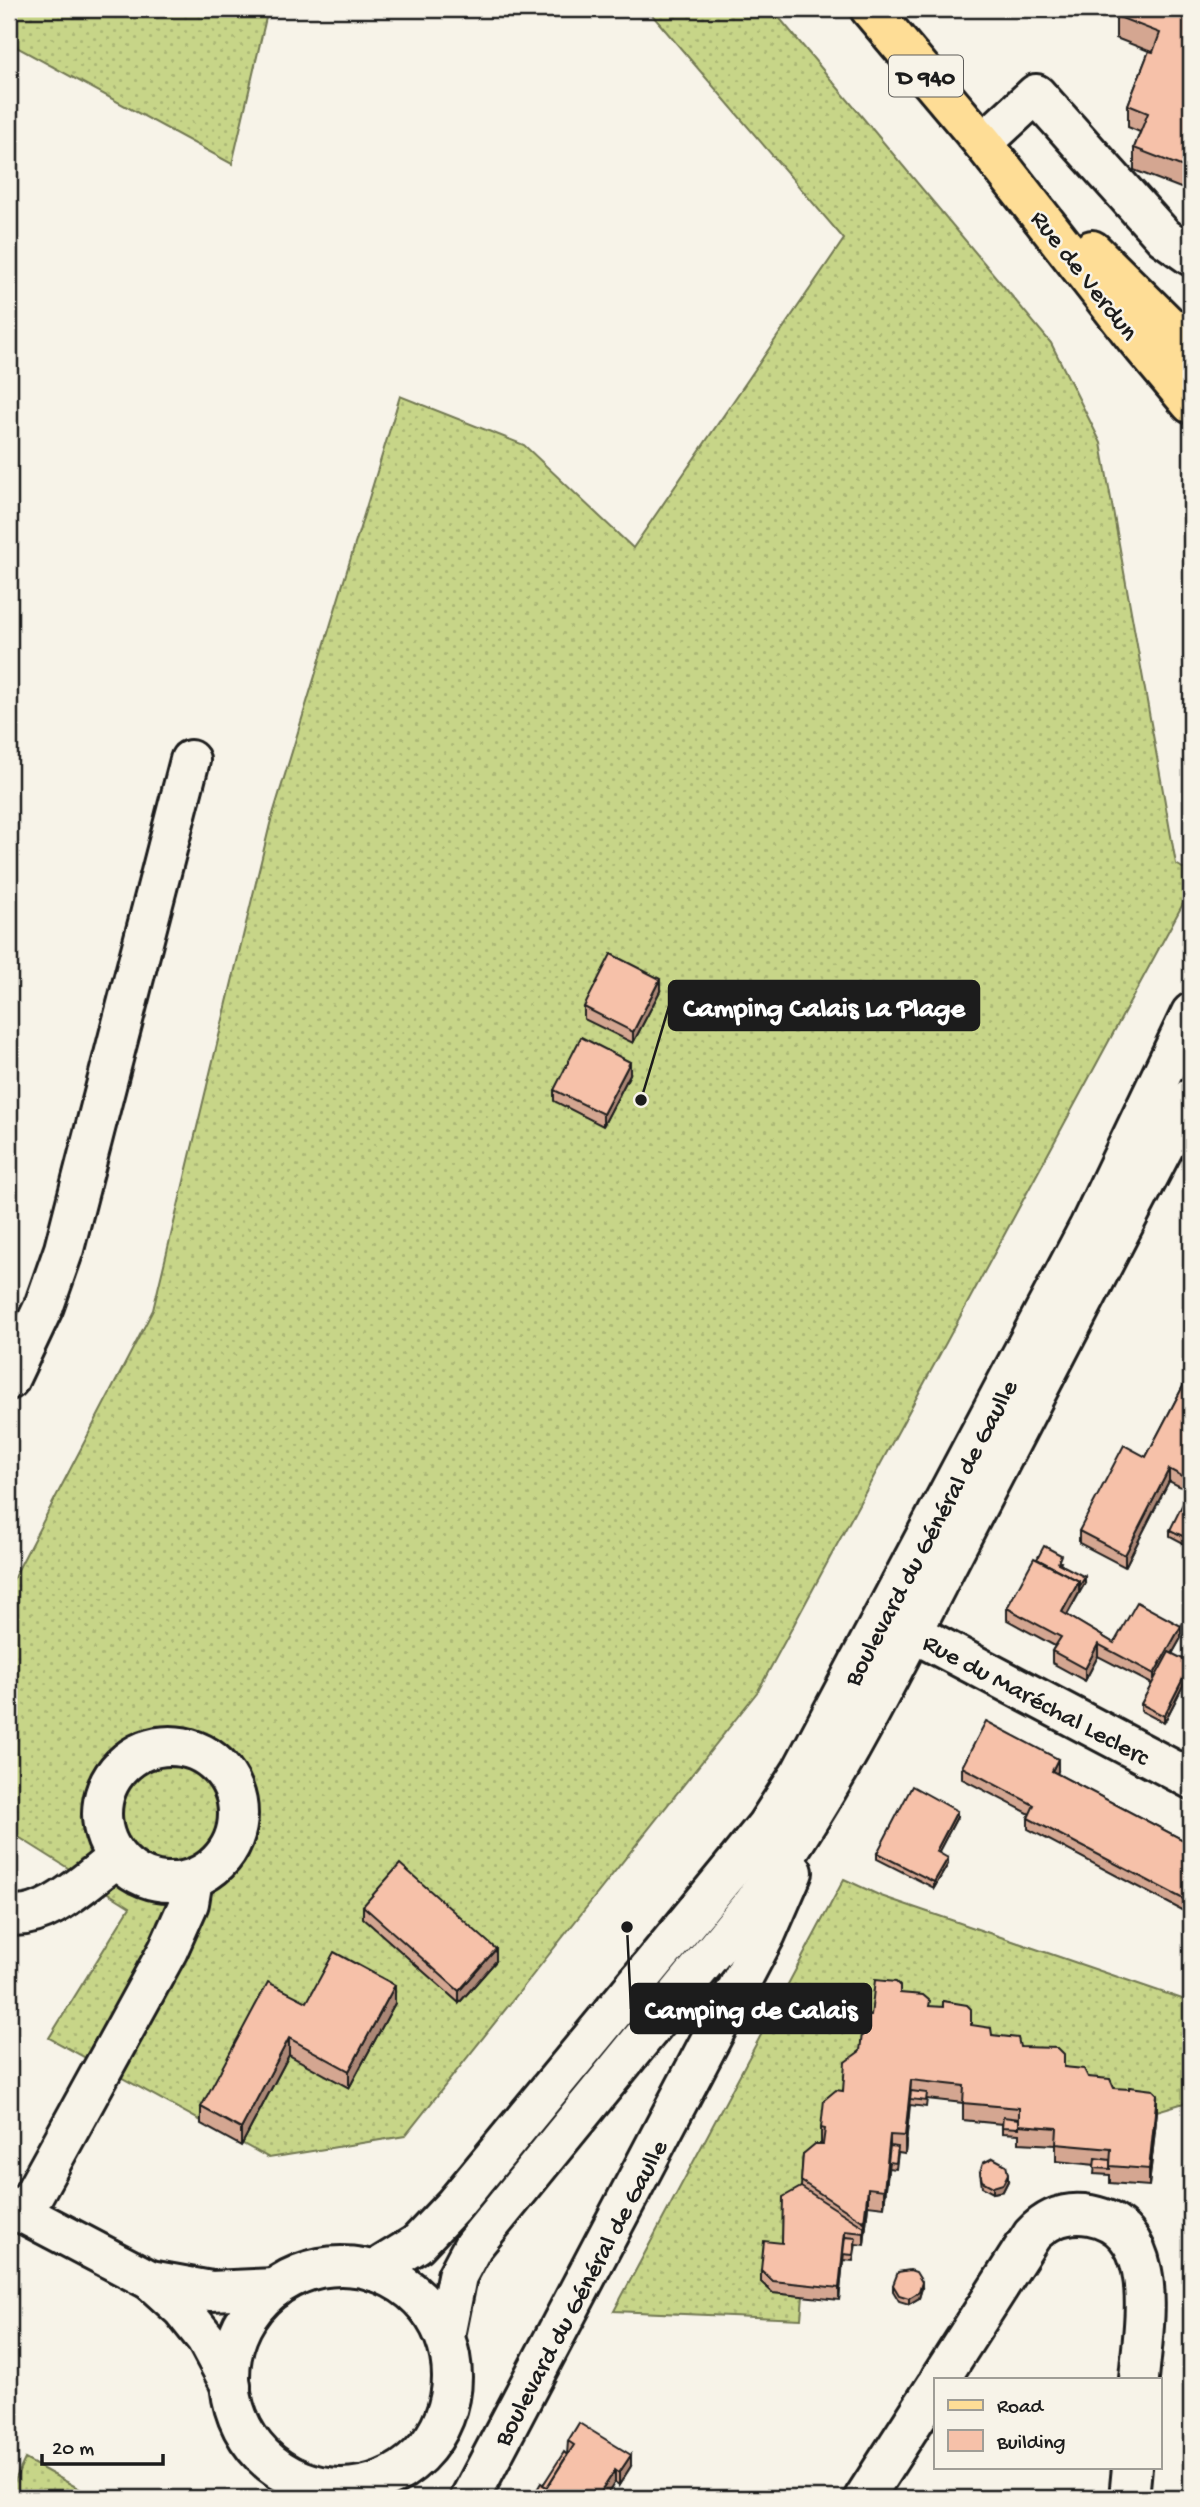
<svg xmlns="http://www.w3.org/2000/svg" width="1200" height="2507" font-family="'Gochi Hand',sans-serif">
<style>
.grass{fill:url(#grass-dots);stroke:#727852;stroke-width:2}
.lines{fill:none;stroke-linecap:round;stroke-linejoin:round}
.minor-casing{stroke:#1c1c1c;stroke-width:44}
.major-casing{stroke:#1c1c1c;stroke-width:44}
.minor{stroke:#f7f3e8;stroke-width:38}
.major{stroke:#fedd96;stroke-width:38}
.wall{fill:#d4a691;stroke:#1c1c1c;stroke-width:2}
.shaded-wall{fill:#ac8776;stroke:#1c1c1c;stroke-width:2}
.building{fill:#f6c1a9;stroke:#1c1c1c;stroke-width:2}
.labels{text-anchor:middle;stroke-width:5;stroke-linejoin:round;paint-order:stroke}
.shield{fill:#f7f3e8;stroke:#5e5c59;stroke-width:2}
.shield-label{font-size:24px;font-weight:bold;fill:#1c1c1c}
.street-label{font-size:26px;fill:#1c1c1c;stroke:#f7f3e8}
.leader{fill:none;stroke:#1c1c1c;stroke-width:2.5}
.callout-dot{fill:#1c1c1c;stroke:#f7f3e8;stroke-width:2.5}
.callout{fill:#1c1c1c;stroke:#1c1c1c;stroke-width:2.5}
.callout-label{font-size:28px;text-anchor:middle;font-weight:bold;fill:#fff}
</style>
<defs>
<pattern id="grass-dots" width="8" height="8" patternUnits="userSpaceOnUse" patternTransform="scale(1.75)"><rect width="8" height="8" fill="#c7d588"/><path d="M2 2h.1M6 6h.1" fill="none" stroke="#aab675" stroke-width="1.8" stroke-linecap="round"/></pattern>
</defs>
<rect width="100%" height="100%" fill="#f7f3e8"/>
<filter id="ink" filterUnits="userSpaceOnUse"><feTurbulence type="fractalNoise" baseFrequency=".0143" numOctaves="2"/><feDisplacementMap in="SourceGraphic" scale="14" xChannelSelector="R" yChannelSelector="G"/><feConvolveMatrix kernelMatrix="1 2 1 2 8 2 1 2 1" color-interpolation-filters="sRGB"/></filter>
<g filter="url(#ink)">
<!-- grass -->
<g class="grass">
<polygon points="9,9 268,9 232,164 9,43"/>
<polygon points="647,9 772,9 1051,343 1101,443 1176,864 1191,873 1191,889 758,1691 405,2136 269,2158 49,2038 130,1907 9,1831 9,1587 153,1310 270,824 400,396 524,445 633,548 844,239"/>
<polygon points="844,1879 881,1896 1191,2002 1191,2101 1157,2111 860,2068 843,2108 821,2145 801,2199 783,2209 782,2255 761,2282 773,2293 803,2296 801,2319 614,2311"/>
<polygon points="25,2459 96,2498 9,2498 9,2493"/>
</g>
<g class="lines">
<defs>
<g id="minor">
<polyline points="983,143 1036,94 1164,237 1191,256"/>
<polyline points="9,1380 44,1306 64,1249 190,760"/>
<polyline points="891,1621 1191,1779"/>
<circle cx="170" cy="1814" r="68"/>
<path d="M9,1915C47,1922 88,1878 117,1858"/>
<polyline points="9,2206 150,2280 182,2309 206,2339 231,2386"/>
<polyline points="23,2214 168,1950 189,1903 193,1879"/>
<circle cx="341" cy="2377" r="111"/>
<polyline points="373,2271 417,2244 454,2205 731,1869 766,1826 801,1772 1089,1227 1191,1013"/>
<polyline points="150,2280 211,2291 275,2288"/>
<path d="M445,2336L457,2276L473,2246L752,1904C829,1799 888,1680 947,1565C1021,1422 1095,1280 1169,1137L1191,1098"/>
<path d="M940,2379L1032,2235C1048,2218 1067,2211 1090,2215C1164,2229 1143,2327 1139,2379"/>
<polyline points="470,2498 766,1934 793,1872"/>
<polyline points="864,2498 936,2386"/>
<polyline points="1129,2498 1132,2467"/>
</g>
<g id="major">
<polyline points="870,9 983,143 1134,336 1191,404"/>
<polyline points="1092,250 1191,348"/>
</g>
</defs>
<!-- minor casing -->
<use href="#minor" class="minor-casing"/>
<!-- major casing -->
<use href="#major" class="major-casing"/>
<!-- minor -->
<use href="#minor" class="minor"/>
<!-- major -->
<use href="#major" class="major"/>
</g>
<!-- wall -->
<g class="wall">
<polygon points="1191,9 1191,192 1134,170 1134,148 1140,132 1128,127 1128,105 1149,51 1116,38 1116,16"/>
<polygon points="660,991 633,1043 584,1019 584,1007"/>
<polygon points="630,1074 603,1126 554,1101 554,1090"/>
<polygon points="1191,1371 1191,1492 1169,1481 1125,1567 1079,1543 1079,1531 1146,1457"/>
<polygon points="1191,1497 1191,1547 1170,1536 1170,1530"/>
<polygon points="1037,1559 1061,1562 1060,1564 1085,1583 1067,1615 1114,1643 1181,1638 1172,1654 1191,1670 1164,1723 1141,1711 1141,1704 1152,1684 1098,1656 1085,1681 1052,1663 1052,1651 1055,1646 1007,1620 1007,1608"/>
<polygon points="962,1767 1058,1771 1057,1774 1191,1844 1191,1915 1028,1829 1028,1818 1030,1814 962,1779"/>
<polygon points="957,1817 938,1852 948,1864 934,1888 877,1859 877,1853"/>
<polygon points="363,1906 496,1961 459,2003 363,1918"/>
<polygon points="900,1993 992,2035 1114,2088 1157,2111 1149,2186 1110,2183 1110,2175 1094,2174 1095,2165 1056,2161 1056,2145 1019,2143 1019,2134 1002,2133 1002,2124 963,2120 963,2103 927,2099 926,2107 910,2105 905,2154 898,2153 896,2169 888,2168 884,2207 868,2205 864,2245 856,2244 853,2261 843,2260 843,2259 839,2300 773,2293 761,2282 761,2270 782,2243 801,2187 803,2154 821,2144 821,2128 843,2091 860,2051 871,2016"/>
<polygon points="307,2002 395,2003 349,2088 289,2055 241,2146 201,2124 201,2107"/>
<polygon points="980,2172 1008,2181 1003,2191 993,2193 982,2187"/>
<polygon points="893,2285 922,2288 919,2298 909,2304 899,2301 893,2291"/>
<polygon points="568,2441 631,2466 619,2485 615,2482 532,2498 567,2455"/>
</g>
<!-- shaded-wall -->
<g class="shaded-wall">
<polygon points="660,979 660,991 633,1043 633,1032"/>
<polygon points="630,1062 630,1074 603,1126 603,1114"/>
<polygon points="1169,1469 1169,1481 1125,1567 1125,1555"/>
<polygon points="1085,1577 1085,1583 1079,1593 1079,1587"/>
<polygon points="1079,1581 1079,1593 1062,1624 1062,1612"/>
<polygon points="1181,1626 1181,1638 1154,1686 1154,1674"/>
<polygon points="1098,1644 1098,1656 1085,1681 1085,1669"/>
<polygon points="1191,1663 1191,1670 1164,1723 1164,1716"/>
<polygon points="1058,1759 1058,1771 1052,1783 1052,1771"/>
<polygon points="957,1811 957,1817 936,1857 936,1851"/>
<polygon points="948,1858 948,1864 934,1888 934,1882"/>
<polygon points="496,1949 496,1961 459,2003 459,1991"/>
<polygon points="395,1985 395,2003 349,2088 349,2071"/>
<polygon points="289,2038 289,2055 241,2146 241,2129"/>
<polygon points="911,2080 910,2099 905,2154 905,2136"/>
<polygon points="1157,2094 1157,2111 1149,2186 1149,2169"/>
<polygon points="890,2135 890,2152 884,2207 884,2190"/>
<polygon points="1008,2174 1008,2181 1003,2191 993,2193 993,2187"/>
<polygon points="868,2188 868,2205 864,2245 864,2233"/>
<polygon points="845,2231 845,2243 839,2300 839,2288"/>
<polygon points="922,2282 922,2288 919,2298 909,2304 909,2298"/>
<polygon points="631,2455 631,2466 619,2485 619,2473"/>
<polygon points="615,2470 615,2482 605,2498 597,2498"/>
</g>
<!-- building -->
<g class="building">
<polygon points="1119,9 1191,9 1191,170 1134,148 1148,113 1128,105 1149,51 1153,52 1160,33 1116,16"/>
<polygon points="611,954 660,979 633,1032 584,1007"/>
<polygon points="581,1037 630,1062 603,1114 554,1090"/>
<polygon points="1191,1371 1191,1481 1169,1469 1125,1555 1079,1531 1124,1445 1146,1457"/>
<polygon points="1187,1495 1191,1497 1191,1540 1170,1530"/>
<polygon points="1044,1546 1061,1555 1058,1563 1085,1577 1079,1587 1079,1581 1037,1559"/>
<polygon points="1034,1558 1079,1581 1062,1612 1114,1643 1137,1602 1181,1626 1154,1674 1098,1644 1085,1669 1052,1651 1061,1637 1007,1608"/>
<polygon points="1169,1652 1191,1663 1164,1716 1141,1704"/>
<polygon points="986,1721 1058,1759 1052,1771 1191,1844 1191,1903 1028,1818 1034,1805 962,1767"/>
<polygon points="912,1786 957,1811 936,1851 948,1858 934,1882 877,1853"/>
<polygon points="400,1864 496,1949 459,1991 363,1906"/>
<polygon points="334,1952 395,1985 349,2071 289,2038 241,2129 201,2107 268,1982 307,2002"/>
<polygon points="875,1980 896,1982 900,1986 900,1993 923,1995 930,2001 929,2006 943,2007 943,2001 967,2005 971,2009 971,2025 991,2028 992,2035 1018,2038 1020,2047 1058,2048 1064,2054 1064,2067 1084,2069 1088,2077 1110,2079 1114,2088 1129,2089 1129,2087 1153,2090 1157,2094 1149,2169 1110,2166 1111,2149 1056,2144 1057,2128 1019,2125 1019,2108 963,2103 964,2086 911,2080 905,2136 890,2135 884,2190 868,2188 864,2222 801,2181 803,2154 815,2144 823,2144 825,2129 821,2128 824,2100 836,2090 843,2091 845,2062 860,2051 864,2016 871,2016"/>
<polygon points="911,2091 927,2093 926,2101 910,2099"/>
<polygon points="1003,2117 1019,2119 1019,2128 1002,2127"/>
<polygon points="890,2146 898,2147 896,2163 888,2162"/>
<polygon points="993,2158 1006,2165 1008,2174 1003,2184 993,2187 982,2181 980,2172 983,2163"/>
<polygon points="1095,2158 1110,2160 1110,2169 1094,2168"/>
<polygon points="801,2187 864,2227 864,2233 845,2231 839,2288 773,2281 761,2270 764,2241 782,2243 783,2197"/>
<polygon points="845,2237 856,2238 853,2255 843,2254"/>
<polygon points="910,2270 916,2272 922,2282 919,2292 909,2298 899,2295 893,2285 898,2272"/>
<polygon points="579,2423 631,2455 619,2473 615,2470 597,2498 532,2498 541,2483 547,2487 574,2445 568,2441"/>
<polygon points="564,2452 567,2455 547,2487 543,2485"/>
</g>
</g>
<g class="labels">
<!-- shield labels -->
<rect class="shield" x="889" y="55.5" width="74" height="41" rx="5"/>
<g class="shield-label">
<text x="926" y="84">D 940</text>
</g>
<!-- street labels -->
<g class="street-label">
<text transform="translate(1086 274) rotate(52)" y="9">Rue de Verdun</text>
<text transform="translate(929 1532) rotate(-62)" y="9">Boulevard du Général de Gaulle</text>
<text transform="translate(1037 1698) rotate(28)" y="9">Rue du Maréchal Leclerc</text>
<text transform="translate(579 2292) rotate(-62)" y="9">Boulevard du Général de Gaulle</text>
</g>
</g>
<!-- callouts -->
<path class="leader" d="M641 1100L669 1006M627 1927L631 2009"/>
<g class="callout-dot">
<circle cx="641" cy="1100" r="7"/>
<circle cx="627" cy="1927" r="7"/>
</g>
<g class="callout">
<rect x="669" y="981" width="310" height="49" rx="7"/>
<rect x="631" y="1984" width="240" height="49" rx="7"/>
</g>
<g class="callout-label">
<text x="824" y="1016">Camping Calais La Plage</text>
<text x="751" y="2018">Camping de Calais</text>
</g>
<!-- margin -->
<rect width="1200" height="2507" fill="none" stroke="#f7f3e8" stroke-width="35"/>
<rect x="18" y="18" width="1165" height="2472" fill="none" stroke="#1c1c1c" stroke-width="2.5" filter="url(#ink)"/>
<!-- legend -->
<rect x="934" y="2378" width="228" height="91" fill="#f7f3e8" stroke="#9f9d96" stroke-width="2"/>
<rect x="948" y="2400" width="35" height="10" fill="#fedd96" stroke="#9f9d96" stroke-width="2"/>
<text x="997" y="2412" font-size="21" fill="#1c1c1c">Road</text>
<rect x="948" y="2430" width="35" height="21" fill="#f6c1a9" stroke="#9f9d96" stroke-width="2"/>
<text x="997" y="2448" font-size="21" fill="#1c1c1c">Building</text>
<!-- scale -->
<path d="M42 2454v10h121v-10" fill="none" stroke="#1c1c1c" stroke-width="3.5"/>
<text x="52" y="2454" font-size="21" fill="#1c1c1c" stroke="#f7f3e8" stroke-width="5" paint-order="stroke">20 m</text>
</svg>
